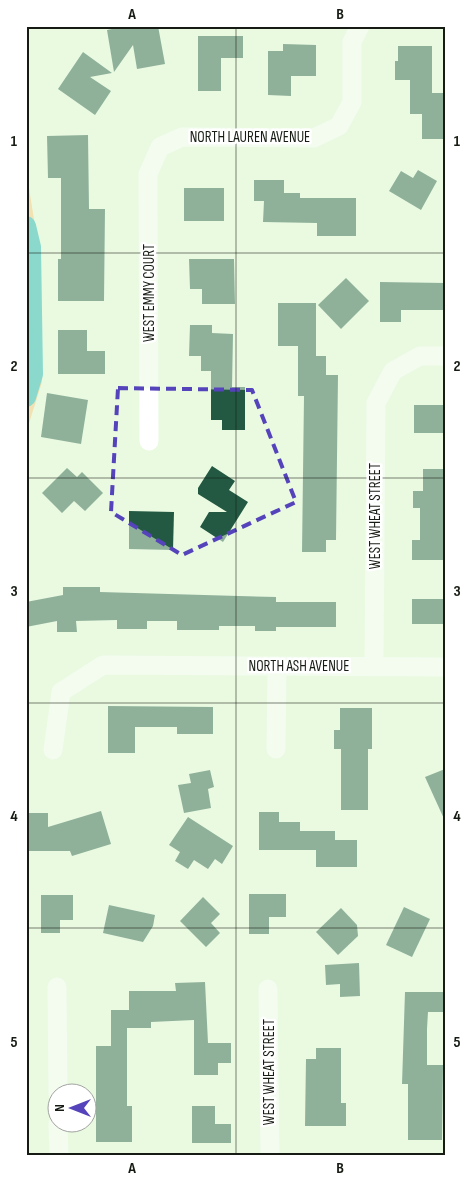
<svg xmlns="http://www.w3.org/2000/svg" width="471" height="1181" font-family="'Sofia Sans Condensed',sans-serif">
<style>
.green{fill:#fcc57a}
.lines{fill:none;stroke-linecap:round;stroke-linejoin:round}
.canal{stroke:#18b2b1;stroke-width:20}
.building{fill:#235943}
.minor{stroke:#fff;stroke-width:19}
.marked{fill:none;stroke:#5543bb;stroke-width:4;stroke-dasharray:10 6;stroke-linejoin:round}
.grid{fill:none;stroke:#161c13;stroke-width:1;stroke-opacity:0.55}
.labels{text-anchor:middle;stroke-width:5;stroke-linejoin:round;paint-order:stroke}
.street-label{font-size:15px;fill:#161c13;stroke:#fff}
.neatline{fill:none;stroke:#161c13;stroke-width:2}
.grid-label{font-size:16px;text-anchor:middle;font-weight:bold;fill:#161c13}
</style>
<rect width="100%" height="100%" fill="#eafae1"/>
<!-- green -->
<polygon class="green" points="26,169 39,251 42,382 26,433"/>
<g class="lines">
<!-- canal -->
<polyline class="canal" points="26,226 31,247 33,374 26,397"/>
</g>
<!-- building -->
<g class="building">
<polygon points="126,26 158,26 165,64 137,69 133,45 114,72 107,30"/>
<polygon points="198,36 243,36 243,58 221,58 221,91 198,91"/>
<polygon points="283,44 316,45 316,76 291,76 291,96 268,95 268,51 283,51"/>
<polygon points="398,46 432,46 432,93 445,93 445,139 422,139 422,114 410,114 410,80 395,80 395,61 398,61"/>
<polygon points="83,52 112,73 90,77 111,91 95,115 58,89"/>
<polygon points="88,135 89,209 105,209 104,301 58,301 58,259 61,259 61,178 48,178 47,136"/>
<polygon points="418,170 437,181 421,210 389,191 401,171 413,178"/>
<polygon points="254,180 284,180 284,193 300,193 300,198 356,198 356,236 317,236 317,223 263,222 264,201 254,201"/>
<rect x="184" y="188" width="40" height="33"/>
<polygon points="189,259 234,259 235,304 202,304 202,289 190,289"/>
<polygon points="346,278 369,301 341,329 318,305"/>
<polygon points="380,282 445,283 445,310 401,310 401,322 380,322"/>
<polygon points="278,303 316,303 316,356 326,356 326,375 338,375 336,540 326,540 326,552 302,552 304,396 298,396 298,346 278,346"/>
<polygon points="190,325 212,325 212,333 233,334 232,387 245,387 245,430 222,430 222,420 211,420 211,371 201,371 201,356 189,356"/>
<polygon points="58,330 87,330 87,351 105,351 105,374 58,374"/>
<polygon points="47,393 88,400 81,444 41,437"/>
<rect x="414" y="405" width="31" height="28"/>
<polygon points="212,466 235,481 229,490 248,502 223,542 200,527 209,512 227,512 198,494 198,488"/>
<polygon points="67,468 77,477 82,472 103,493 85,511 74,501 62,513 42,493"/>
<polygon points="423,469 445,469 445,560 412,560 412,540 420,540 420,508 413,508 413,491 423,491"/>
<polygon points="129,511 174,512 173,550 129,549"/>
<polygon points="63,587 100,587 100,592 276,597 276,602 336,602 336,627 276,627 276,631 255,631 255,626 219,626 219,630 177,630 177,621 147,621 147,629 117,629 117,620 76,621 77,632 57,632 57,621 26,627 26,602 63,595"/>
<rect x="412" y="599" width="33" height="25"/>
<polygon points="108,706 213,707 213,734 177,734 177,727 135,727 135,753 108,753"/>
<polygon points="340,708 372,708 372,749 368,749 368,810 341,810 341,749 334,749 334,730 340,730"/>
<polygon points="445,769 445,821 425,777"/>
<polygon points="210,770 214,787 208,789 211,808 184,813 178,785 191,783 189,774"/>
<polygon points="101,811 111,844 72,856 70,851 26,851 27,813 48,813 48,827"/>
<polygon points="259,812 279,812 279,822 300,822 300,831 335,831 335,840 357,840 357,867 316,867 316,850 259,850"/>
<polygon points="188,817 233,846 222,864 215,859 208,869 194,860 188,869 175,861 180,852 169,845"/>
<polygon points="249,894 286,894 286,917 269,917 269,934 249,934"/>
<polygon points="41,895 73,895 73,920 60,920 60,933 41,933"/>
<polygon points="203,897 220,914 211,923 220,933 206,947 180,921"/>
<polygon points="109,905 155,915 153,926 143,942 103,933"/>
<polygon points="404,907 430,919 412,957 386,945"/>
<polygon points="341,908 357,925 358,936 338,955 316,932"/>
<polygon points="359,963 360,996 340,997 340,984 326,985 325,965"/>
<polygon points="205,982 208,1043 231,1043 231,1063 218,1063 218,1075 194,1075 194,1020 151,1022 151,1028 127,1028 127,1106 132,1106 132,1142 96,1142 96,1046 111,1046 111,1010 129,1010 129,991 176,991 175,983"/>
<polygon points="405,992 444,992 444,1012 428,1012 427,1029 427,1065 443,1065 442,1140 408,1140 408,1084 402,1084"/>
<polygon points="316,1048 341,1048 341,1103 346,1103 346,1126 305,1126 306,1059 316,1059"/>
<polygon points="192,1106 215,1106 215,1124 231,1124 231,1143 192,1143"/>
</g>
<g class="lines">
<!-- minor -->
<g class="minor">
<polyline points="149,441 148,174 160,147 182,137 314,138 339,126 352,102 352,42 360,26"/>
<polyline points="374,666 376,403 393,371 420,356 445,356"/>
<polyline points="276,749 277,666"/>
<polyline points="53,750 61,692 103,665 445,667"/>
<polyline points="57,987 58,1094"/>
<polyline points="268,989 270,1155"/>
<polyline points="58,1124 59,1155"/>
</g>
</g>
<!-- marked area -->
<path d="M0 0H471V1181H0ZM118,388L252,390L296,502L182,555L111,512Z" fill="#eafae1" fill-opacity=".55" fill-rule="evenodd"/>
<path class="marked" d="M118,388L252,390L296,502L182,555L111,512Z"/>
<!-- grid -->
<path class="grid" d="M236,26V1155M26,253H445M26,478H445M26,703H445M26,928H445"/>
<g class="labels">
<!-- street labels -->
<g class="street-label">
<text x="250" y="142">NORTH LAUREN AVENUE</text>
<text transform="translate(149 293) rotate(-90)" y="5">WEST EMMY COURT</text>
<text transform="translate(375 516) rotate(-90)" y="5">WEST WHEAT STREET</text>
<text x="299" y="671">NORTH ASH AVENUE</text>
<text transform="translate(269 1072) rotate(-90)" y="5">WEST WHEAT STREET</text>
</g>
</g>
<!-- border -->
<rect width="471" height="1181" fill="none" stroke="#ffffff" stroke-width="55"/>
<!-- north arrow -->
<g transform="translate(72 1108) rotate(270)"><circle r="24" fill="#ffffff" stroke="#a2a4a1"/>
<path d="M0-4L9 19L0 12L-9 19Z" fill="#5543bb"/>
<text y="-8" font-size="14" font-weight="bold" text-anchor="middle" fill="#161c13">N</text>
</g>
<rect x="28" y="28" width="416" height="1126" class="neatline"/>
<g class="grid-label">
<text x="132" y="19">A</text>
<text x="340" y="19">B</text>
<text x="14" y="146">1</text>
<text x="457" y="146">1</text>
<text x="14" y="371">2</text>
<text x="457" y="371">2</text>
<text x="14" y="596">3</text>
<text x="457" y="596">3</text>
<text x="14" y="821">4</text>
<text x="457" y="821">4</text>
<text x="14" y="1047">5</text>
<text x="457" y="1047">5</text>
<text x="132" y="1173">A</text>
<text x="340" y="1173">B</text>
</g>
</svg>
